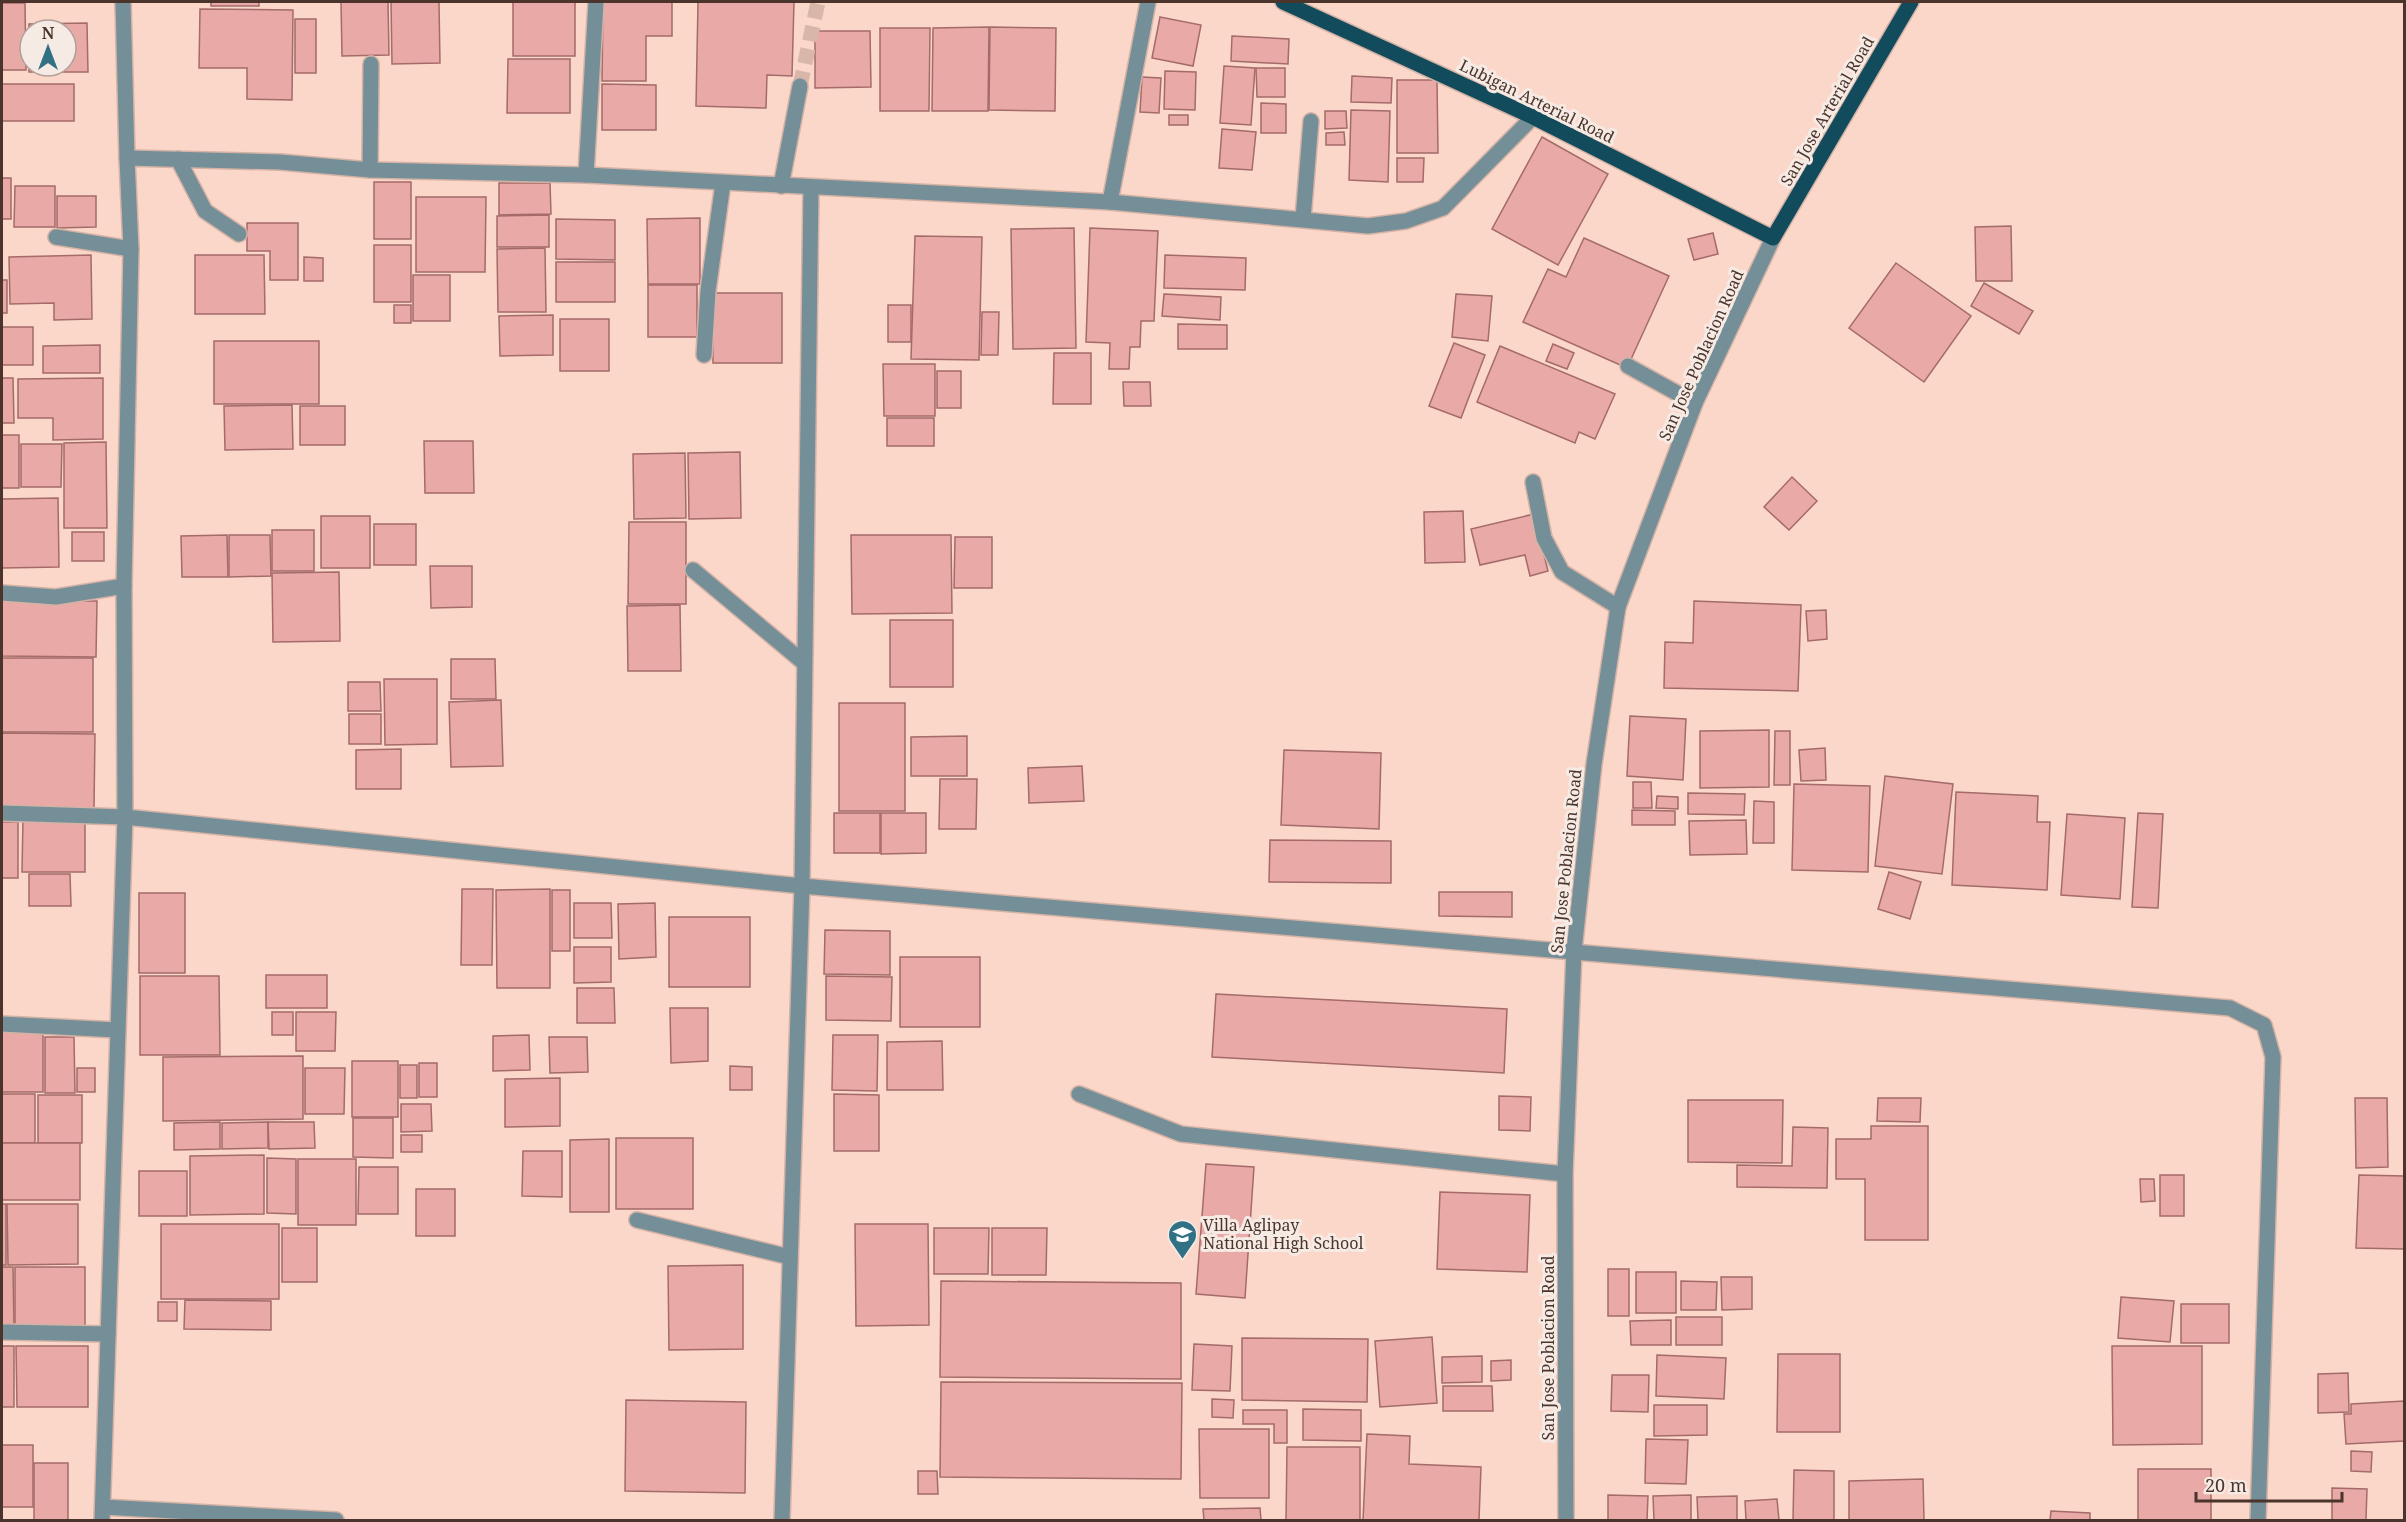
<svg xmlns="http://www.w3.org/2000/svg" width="2406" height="1522" font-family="'Noto Serif',serif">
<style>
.building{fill:#e8a9a7;stroke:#a46b69;stroke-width:1.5;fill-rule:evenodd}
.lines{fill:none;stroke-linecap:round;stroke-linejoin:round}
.minor-tunnel{stroke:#d8b6a9;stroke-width:15;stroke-dasharray:15 8;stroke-linecap:butt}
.minor-casing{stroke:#d4b3a6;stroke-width:18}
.major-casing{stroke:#d4b3a6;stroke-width:18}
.minor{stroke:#748f98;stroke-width:15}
.major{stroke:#124c5c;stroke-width:15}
.labels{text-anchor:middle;stroke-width:6;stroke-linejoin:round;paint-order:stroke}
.street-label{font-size:16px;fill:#4b342b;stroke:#f6eae5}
.poi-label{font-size:16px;fill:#4b342b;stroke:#f6eae5;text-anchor:start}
</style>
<rect width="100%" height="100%" fill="#fbd7c9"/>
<!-- building -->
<g class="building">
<rect x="211" y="2" width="48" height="4"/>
<polygon points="341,2 388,2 389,55 342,56"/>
<polygon points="391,2 439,2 440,63 392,64"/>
<rect x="513" y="2" width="62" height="54"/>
<polygon points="603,2 672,2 672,36 646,36 646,81 602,81"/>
<polygon points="698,2 794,2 792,76 767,75 766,108 696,106"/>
<polygon points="2,3 25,3 26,70 2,70"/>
<polygon points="200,9 293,10 292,100 247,99 247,68 199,68"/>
<polygon points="1160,17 1201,25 1193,66 1152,58"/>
<rect x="295" y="19" width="21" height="54"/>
<path d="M87,23L88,72H29V24ZM30,30H66V66H30Z"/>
<polygon points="989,27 988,111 932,111 933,28"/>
<polygon points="990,27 1056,28 1055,111 989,110"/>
<polygon points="880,28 930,28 929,111 880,111"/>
<polygon points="815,31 870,31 871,87 815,88"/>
<polygon points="1232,36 1289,39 1288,64 1231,61"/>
<polygon points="508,59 570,59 570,113 507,113"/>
<polygon points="1224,66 1255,68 1251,125 1220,123"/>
<polygon points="1256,68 1285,68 1285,97 1257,97"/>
<polygon points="1165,71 1196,72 1195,110 1164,109"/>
<polygon points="1352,76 1392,78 1391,103 1351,102"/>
<polygon points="1142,77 1161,78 1159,113 1140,112"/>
<polygon points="1397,80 1437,80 1438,153 1397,153"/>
<rect x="2" y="84" width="72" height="37"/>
<polygon points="602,84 656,85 656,130 602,130"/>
<polygon points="1261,103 1286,104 1286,133 1261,133"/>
<polygon points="1351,110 1390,111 1388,182 1349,180"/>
<polygon points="1325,111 1346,111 1347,128 1325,129"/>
<rect x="1169" y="115" width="19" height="10"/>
<polygon points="1222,129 1256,132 1252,170 1219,168"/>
<polygon points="1344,132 1345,145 1326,145 1326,133"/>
<polygon points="1542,137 1608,174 1558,265 1492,229"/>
<polygon points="1397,158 1424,158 1423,182 1397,182"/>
<rect x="2" y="178" width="9" height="41"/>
<rect x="374" y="182" width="37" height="57"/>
<polygon points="499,183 550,183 551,214 499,215"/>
<polygon points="15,186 55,186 55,227 14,227"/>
<polygon points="57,196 96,196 96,227 57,228"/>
<polygon points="416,197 486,197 485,272 416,272"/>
<polygon points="549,215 549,247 497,247 497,216"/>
<polygon points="700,218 700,284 648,284 647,219"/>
<polygon points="556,219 615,220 615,260 556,259"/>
<polygon points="247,223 298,223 298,280 270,280 270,251 247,251"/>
<polygon points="2011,226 2012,281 1976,281 1975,227"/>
<polygon points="1074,228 1076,348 1013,349 1011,229"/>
<polygon points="1090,228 1158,231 1154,321 1141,321 1140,347 1130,347 1129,369 1109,369 1110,343 1086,342"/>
<polygon points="1713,233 1718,254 1694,260 1688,239"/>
<polygon points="915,236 982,237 979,360 911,359"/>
<polygon points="1584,238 1669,276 1627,368 1523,322 1548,269 1566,277"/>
<rect x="374" y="245" width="37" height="57"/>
<polygon points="545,248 546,312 498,312 497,249"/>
<polygon points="91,255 92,319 54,320 54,303 10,304 9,257"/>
<polygon points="195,255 264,255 265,314 195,314"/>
<polygon points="1165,255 1246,258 1245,290 1164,288"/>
<polygon points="304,257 323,258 323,281 304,281"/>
<rect x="556" y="262" width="59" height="40"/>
<polygon points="1896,263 1971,316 1924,382 1849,328"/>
<rect x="413" y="275" width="37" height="46"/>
<rect x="2" y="280" width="5" height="33"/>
<polygon points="1984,283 2033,311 2019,334 1971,306"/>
<rect x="648" y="285" width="49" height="52"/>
<polygon points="712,293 782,293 782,363 713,363"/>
<polygon points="1164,294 1221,297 1220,320 1162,316"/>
<polygon points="1456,294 1492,296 1488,341 1452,337"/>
<rect x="394" y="305" width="17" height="18"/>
<rect x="888" y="305" width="23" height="37"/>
<polygon points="982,312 999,312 998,355 981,355"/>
<polygon points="553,315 553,355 500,356 499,316"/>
<rect x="560" y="319" width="49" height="52"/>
<polygon points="1178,324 1227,325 1227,349 1178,349"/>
<rect x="2" y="327" width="31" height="38"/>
<rect x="214" y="341" width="105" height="63"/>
<polygon points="1454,343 1485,355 1461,418 1429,406"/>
<polygon points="1553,344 1574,353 1567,369 1546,361"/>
<polygon points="100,345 100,373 43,373 43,346"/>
<polygon points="1500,346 1615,394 1595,439 1579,432 1575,443 1477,402"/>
<polygon points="1054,353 1091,353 1091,404 1053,404"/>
<polygon points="883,364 935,364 935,416 884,416"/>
<rect x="937" y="371" width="24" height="37"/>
<polygon points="2,378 13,378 14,423 2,423"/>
<polygon points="103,378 103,439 53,440 53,418 18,418 18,379"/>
<polygon points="1123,382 1150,382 1151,406 1124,406"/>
<polygon points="292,405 293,449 225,450 224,406"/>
<rect x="300" y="406" width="45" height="39"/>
<rect x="887" y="418" width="47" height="28"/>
<rect x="2" y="435" width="17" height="53"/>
<polygon points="424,441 473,441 474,493 425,493"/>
<polygon points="106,442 107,528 64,528 64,443"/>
<polygon points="21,444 62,444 61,487 21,487"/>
<polygon points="740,452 741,518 689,519 688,453"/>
<polygon points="685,453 686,518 634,519 633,454"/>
<polygon points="1792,477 1817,501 1789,530 1764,507"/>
<polygon points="58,498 59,567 2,568 2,499"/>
<polygon points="1463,511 1465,562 1425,563 1424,512"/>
<polygon points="1534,514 1548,571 1530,576 1525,555 1480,565 1471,529"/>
<rect x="321" y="516" width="49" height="52"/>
<polygon points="629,522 686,522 686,604 628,604"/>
<rect x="374" y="524" width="42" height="41"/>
<rect x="272" y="530" width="42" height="41"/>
<rect x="72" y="532" width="32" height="29"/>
<polygon points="227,535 228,577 182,577 181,536"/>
<polygon points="229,535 270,535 271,576 229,577"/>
<polygon points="851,535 951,535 952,613 852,614"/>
<polygon points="955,537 992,537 992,588 954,588"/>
<polygon points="430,566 472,566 472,607 431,608"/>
<polygon points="339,572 340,641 273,642 272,573"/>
<polygon points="2,601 97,601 96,657 2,656"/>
<polygon points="1694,601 1801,605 1798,691 1664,688 1665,642 1693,643"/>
<polygon points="680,605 681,671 628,671 627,606"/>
<polygon points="1826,610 1827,639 1808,641 1806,611"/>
<rect x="890" y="620" width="63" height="67"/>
<rect x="2" y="658" width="91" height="74"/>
<polygon points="451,659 495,659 496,699 451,699"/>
<polygon points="384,679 437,679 437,744 385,745"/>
<polygon points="348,682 380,682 381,711 348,711"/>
<polygon points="501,700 503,766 451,767 449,702"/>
<rect x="839" y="703" width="66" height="108"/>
<rect x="349" y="714" width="32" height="30"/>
<polygon points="1630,716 1686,719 1683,780 1627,776"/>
<polygon points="1769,730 1769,787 1700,788 1700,731"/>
<polygon points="1775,731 1790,731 1790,785 1774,785"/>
<polygon points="2,733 95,734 94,808 2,807"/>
<polygon points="967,736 967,776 911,776 911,737"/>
<polygon points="1825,748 1826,780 1801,781 1799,750"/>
<polygon points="401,749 401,789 356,789 356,750"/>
<polygon points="1284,750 1381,753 1379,829 1281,825"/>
<polygon points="1082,766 1084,801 1029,803 1028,768"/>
<polygon points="1885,776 1953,784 1942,874 1875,866"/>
<polygon points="940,779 977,779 976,829 939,829"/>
<polygon points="1633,782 1651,782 1652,808 1633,808"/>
<polygon points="1794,784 1870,786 1868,872 1792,870"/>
<polygon points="1956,792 2038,796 2037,822 2050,822 2047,890 1952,885"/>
<polygon points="1688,793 1745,794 1744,815 1688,814"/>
<polygon points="1657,796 1678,797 1678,809 1656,808"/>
<polygon points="1754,801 1774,802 1774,843 1753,843"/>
<polygon points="1632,810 1675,811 1675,825 1632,825"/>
<rect x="834" y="813" width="46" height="40"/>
<polygon points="881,813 926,813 926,853 881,854"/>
<polygon points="2138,813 2163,814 2158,908 2132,907"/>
<polygon points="2067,814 2125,818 2120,899 2061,895"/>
<polygon points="23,817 85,817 85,872 22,872"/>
<polygon points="1746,820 1747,854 1690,855 1689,821"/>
<rect x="2" y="822" width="16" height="56"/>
<polygon points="1270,840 1391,841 1391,883 1269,882"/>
<polygon points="1889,872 1921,882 1910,919 1878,909"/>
<polygon points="29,874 70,874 71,906 29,906"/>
<polygon points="462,889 493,889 492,965 461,965"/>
<polygon points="550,889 550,988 497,988 496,890"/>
<rect x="552" y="890" width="18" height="61"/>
<polygon points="1439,892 1512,892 1512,917 1439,916"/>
<rect x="139" y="893" width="46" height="80"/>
<polygon points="574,903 611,903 612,938 574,938"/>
<polygon points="655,903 656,957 619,959 618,904"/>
<rect x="669" y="917" width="81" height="70"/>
<polygon points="825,930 890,931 890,975 824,974"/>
<polygon points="574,947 611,947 611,982 574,983"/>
<rect x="900" y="957" width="80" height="70"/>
<rect x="266" y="975" width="61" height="33"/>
<polygon points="140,976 219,976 220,1055 140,1055"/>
<polygon points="826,976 892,977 891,1021 826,1020"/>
<polygon points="577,988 614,988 615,1023 577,1023"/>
<polygon points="1216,994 1507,1009 1504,1073 1212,1057"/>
<polygon points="670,1008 708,1008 708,1061 671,1063"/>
<rect x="272" y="1012" width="21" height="23"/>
<polygon points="296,1012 336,1012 335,1051 296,1051"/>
<polygon points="2,1032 43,1033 43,1092 2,1092"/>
<polygon points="529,1035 530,1070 493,1071 493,1036"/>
<polygon points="833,1035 878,1035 877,1091 832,1090"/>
<polygon points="45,1037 74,1037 75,1093 45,1093"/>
<polygon points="549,1037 587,1037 588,1072 550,1073"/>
<polygon points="942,1041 943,1090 887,1090 887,1042"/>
<polygon points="303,1056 303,1119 163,1121 163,1057"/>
<rect x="352" y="1061" width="46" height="56"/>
<rect x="419" y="1063" width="18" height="34"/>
<rect x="400" y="1065" width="17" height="33"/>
<polygon points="730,1066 752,1067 752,1090 730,1090"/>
<rect x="77" y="1068" width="18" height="24"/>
<polygon points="305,1068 345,1068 344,1114 305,1114"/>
<polygon points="560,1078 560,1126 505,1127 505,1079"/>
<rect x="2" y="1094" width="33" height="49"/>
<polygon points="834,1094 879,1095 879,1151 834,1151"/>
<rect x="38" y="1095" width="44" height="48"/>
<polygon points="1499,1096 1531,1097 1530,1131 1499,1130"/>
<polygon points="1878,1098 1921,1098 1920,1122 1877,1121"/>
<polygon points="2355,1098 2387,1098 2388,1167 2356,1168"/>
<polygon points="1688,1100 1783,1100 1782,1163 1688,1162"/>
<polygon points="401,1104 431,1104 432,1131 401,1132"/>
<polygon points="353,1118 393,1118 393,1158 353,1157"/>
<polygon points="220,1122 220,1149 174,1150 174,1123"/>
<polygon points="268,1122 268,1148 222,1149 222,1123"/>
<polygon points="268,1122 314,1122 315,1148 269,1149"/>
<polygon points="1871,1126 1928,1126 1928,1240 1865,1240 1865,1179 1836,1179 1836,1139 1871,1139"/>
<polygon points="1793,1127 1828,1128 1827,1188 1737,1187 1737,1165 1792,1166"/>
<rect x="401" y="1135" width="21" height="17"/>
<rect x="616" y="1138" width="77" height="71"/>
<polygon points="609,1139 609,1212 570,1212 570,1140"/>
<rect x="2" y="1143" width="78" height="57"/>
<polygon points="523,1151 562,1151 562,1197 522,1196"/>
<polygon points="264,1155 264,1214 190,1215 190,1156"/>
<polygon points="267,1158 296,1159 296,1214 267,1213"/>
<rect x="298" y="1159" width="58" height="66"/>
<polygon points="1206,1164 1254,1167 1245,1298 1196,1294"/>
<polygon points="359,1167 398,1167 398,1214 358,1214"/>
<rect x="139" y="1171" width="48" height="45"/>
<rect x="2160" y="1175" width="24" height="41"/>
<polygon points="2359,1175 2404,1176 2404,1249 2356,1248"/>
<polygon points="2140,1179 2154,1179 2155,1201 2141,1202"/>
<rect x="416" y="1189" width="39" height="47"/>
<polygon points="1440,1192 1530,1195 1527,1272 1437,1269"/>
<rect x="2" y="1204" width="4" height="61"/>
<polygon points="7,1204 78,1204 78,1264 8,1265"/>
<rect x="161" y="1224" width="118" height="75"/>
<polygon points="855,1224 928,1224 929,1325 856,1326"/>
<rect x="282" y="1228" width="35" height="54"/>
<polygon points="934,1228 989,1228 988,1274 934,1274"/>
<polygon points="992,1228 1047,1228 1046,1275 992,1275"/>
<polygon points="743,1265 743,1349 669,1350 668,1266"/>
<polygon points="2,1267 13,1267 14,1328 2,1328"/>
<polygon points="15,1267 85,1267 85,1327 15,1328"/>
<rect x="1608" y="1269" width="21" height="47"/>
<rect x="1636" y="1272" width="40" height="41"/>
<polygon points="1721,1277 1752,1277 1752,1309 1722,1310"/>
<polygon points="941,1281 1181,1283 1181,1379 940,1377"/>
<polygon points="1681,1281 1717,1282 1716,1310 1681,1310"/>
<polygon points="2121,1297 2174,1301 2170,1342 2118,1338"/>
<polygon points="185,1300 271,1301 271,1330 184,1329"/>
<rect x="158" y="1302" width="19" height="19"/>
<rect x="2181" y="1304" width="48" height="39"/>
<rect x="1676" y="1317" width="46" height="28"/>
<polygon points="1671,1320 1671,1345 1631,1345 1630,1321"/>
<polygon points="1432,1337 1437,1403 1380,1407 1375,1341"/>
<polygon points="1242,1338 1368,1339 1367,1402 1242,1400"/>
<polygon points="1194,1344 1232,1346 1230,1391 1192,1390"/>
<rect x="2" y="1346" width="12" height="61"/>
<polygon points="16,1346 88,1346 88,1407 17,1407"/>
<polygon points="2112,1346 2202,1346 2202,1444 2113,1445"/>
<polygon points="1778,1354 1840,1354 1840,1432 1777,1432"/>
<polygon points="1657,1355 1726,1358 1724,1399 1656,1396"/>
<polygon points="1482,1356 1482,1382 1442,1383 1442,1357"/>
<polygon points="1511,1360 1511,1380 1491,1381 1491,1361"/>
<polygon points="2348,1373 2349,1412 2318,1413 2318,1374"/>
<polygon points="1612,1375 1649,1375 1648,1412 1611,1411"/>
<polygon points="941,1382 1182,1383 1181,1479 940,1477"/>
<polygon points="1443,1386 1492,1386 1493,1411 1443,1411"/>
<polygon points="1212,1399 1234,1400 1233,1418 1212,1417"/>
<polygon points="626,1400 746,1402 745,1493 625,1491"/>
<polygon points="2404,1401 2404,1441 2346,1444 2344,1414 2351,1414 2351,1404"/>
<polygon points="1654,1405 1707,1405 1707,1435 1654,1436"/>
<polygon points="1303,1409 1361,1410 1361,1441 1303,1440"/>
<polygon points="1243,1410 1287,1410 1287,1443 1274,1443 1274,1424 1243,1424"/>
<polygon points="1199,1429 1269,1429 1269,1498 1200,1498"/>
<polygon points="1367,1434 1410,1436 1409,1464 1481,1467 1479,1520 1363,1520"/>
<polygon points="1646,1439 1688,1440 1686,1484 1645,1483"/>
<rect x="2" y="1445" width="31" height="62"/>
<polygon points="1287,1447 1360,1447 1360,1520 1286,1520"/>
<polygon points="2351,1451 2372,1452 2371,1472 2351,1471"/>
<rect x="34" y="1463" width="34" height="57"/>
<rect x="2138" y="1469" width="73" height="51"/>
<polygon points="1794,1470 1834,1471 1834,1520 1793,1520"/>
<polygon points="918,1471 937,1471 938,1494 918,1494"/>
<polygon points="1923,1479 1924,1520 1849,1520 1849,1481"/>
<polygon points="2332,1488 2367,1489 2366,1520 2332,1520"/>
<polygon points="1608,1495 1648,1496 1647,1520 1608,1520"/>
<polygon points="1691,1495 1691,1520 1654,1520 1653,1496"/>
<polygon points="1737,1496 1737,1520 1698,1520 1697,1497"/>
<polygon points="1777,1499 1779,1520 1746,1520 1745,1501"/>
<polygon points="1260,1508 1261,1520 1204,1520 1203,1509"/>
<polygon points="2051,1511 2090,1513 2090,1520 2050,1520"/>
</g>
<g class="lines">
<!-- minor-tunnel -->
<polyline class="minor-tunnel" points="800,86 818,2"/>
<defs>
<g id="minor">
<polyline points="123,2 127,158"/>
<polyline points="178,159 205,211 239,234"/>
<polyline points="370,170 371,64"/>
<polyline points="586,175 596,2"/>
<polyline points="781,186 800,86"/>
<polyline points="1110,202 1148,2"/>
<polyline points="1303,219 1311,121"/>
<polyline points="56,237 131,249"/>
<polyline points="704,355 708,291 723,183"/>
<polyline points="1628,366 1695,403"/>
<polyline points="1533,482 1544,538 1562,572 1618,607"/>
<polyline points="693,570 803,662"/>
<polyline points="2,593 56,597 124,586"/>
<polyline points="2,813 125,817 802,886 2230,1008 2264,1025 2273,1057 2258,1520"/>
<polyline points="2,1024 117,1030"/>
<polyline points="1079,1094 1181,1134 1565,1174"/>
<polyline points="637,1220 790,1257"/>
<polyline points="2,1332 108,1334"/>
<polyline points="103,1507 336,1520"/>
<polyline points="102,1520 125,817 124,586 131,249 127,158 280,162 370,170 586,175 1110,202 1368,226 1406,221 1443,208 1533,117"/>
<polyline points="782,1520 802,886 811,187"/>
<polyline points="1566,1520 1565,1174 1574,951 1594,764 1618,607 1695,403 1773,238"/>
</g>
<polyline id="major" points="1283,2 1533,117 1773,238 1911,2"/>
</defs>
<!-- minor casing -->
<use href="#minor" class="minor-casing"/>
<!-- major casing -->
<use href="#major" class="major-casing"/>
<!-- minor -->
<use href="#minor" class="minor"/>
<!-- major -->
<use href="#major" class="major"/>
</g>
<!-- icons -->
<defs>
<symbol id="school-pin" viewBox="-11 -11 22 30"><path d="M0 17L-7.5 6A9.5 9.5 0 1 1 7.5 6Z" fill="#317185" stroke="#f6eae5"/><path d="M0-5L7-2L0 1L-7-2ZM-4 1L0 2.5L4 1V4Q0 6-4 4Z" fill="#fff"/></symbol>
</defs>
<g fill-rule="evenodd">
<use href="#school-pin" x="1166" y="1218" width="33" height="45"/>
</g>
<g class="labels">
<!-- street labels -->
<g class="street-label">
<text transform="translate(1537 101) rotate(26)" y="6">Lubigan Arterial Road</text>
<text transform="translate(1827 111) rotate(-60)" y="6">San Jose Arterial Road</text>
<text transform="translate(1701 355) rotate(-66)" y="6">San Jose Poblacion Road</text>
<text transform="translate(1566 861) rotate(-84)" y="6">San Jose Poblacion Road</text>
<text transform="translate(1548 1348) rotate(-90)" y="6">San Jose Poblacion Road</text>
</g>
<!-- poi labels -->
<g class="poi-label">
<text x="1203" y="1231">Villa Aglipay<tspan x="1203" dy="18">National High School</tspan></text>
</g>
</g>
<!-- border -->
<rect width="2406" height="1522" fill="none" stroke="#4b342b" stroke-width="6"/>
<!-- north arrow -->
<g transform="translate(48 48)"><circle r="28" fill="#f6eae5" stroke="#b2a19b" stroke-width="1.5"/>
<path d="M0-4.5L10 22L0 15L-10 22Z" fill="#317185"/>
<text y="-9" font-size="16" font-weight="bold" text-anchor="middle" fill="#4b342b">N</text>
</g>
<!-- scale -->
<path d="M2196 1492v9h146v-9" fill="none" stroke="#4b342b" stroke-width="3"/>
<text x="2205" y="1492" font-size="18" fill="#4b342b" stroke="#f6eae5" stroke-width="4.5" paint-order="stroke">20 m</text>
</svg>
